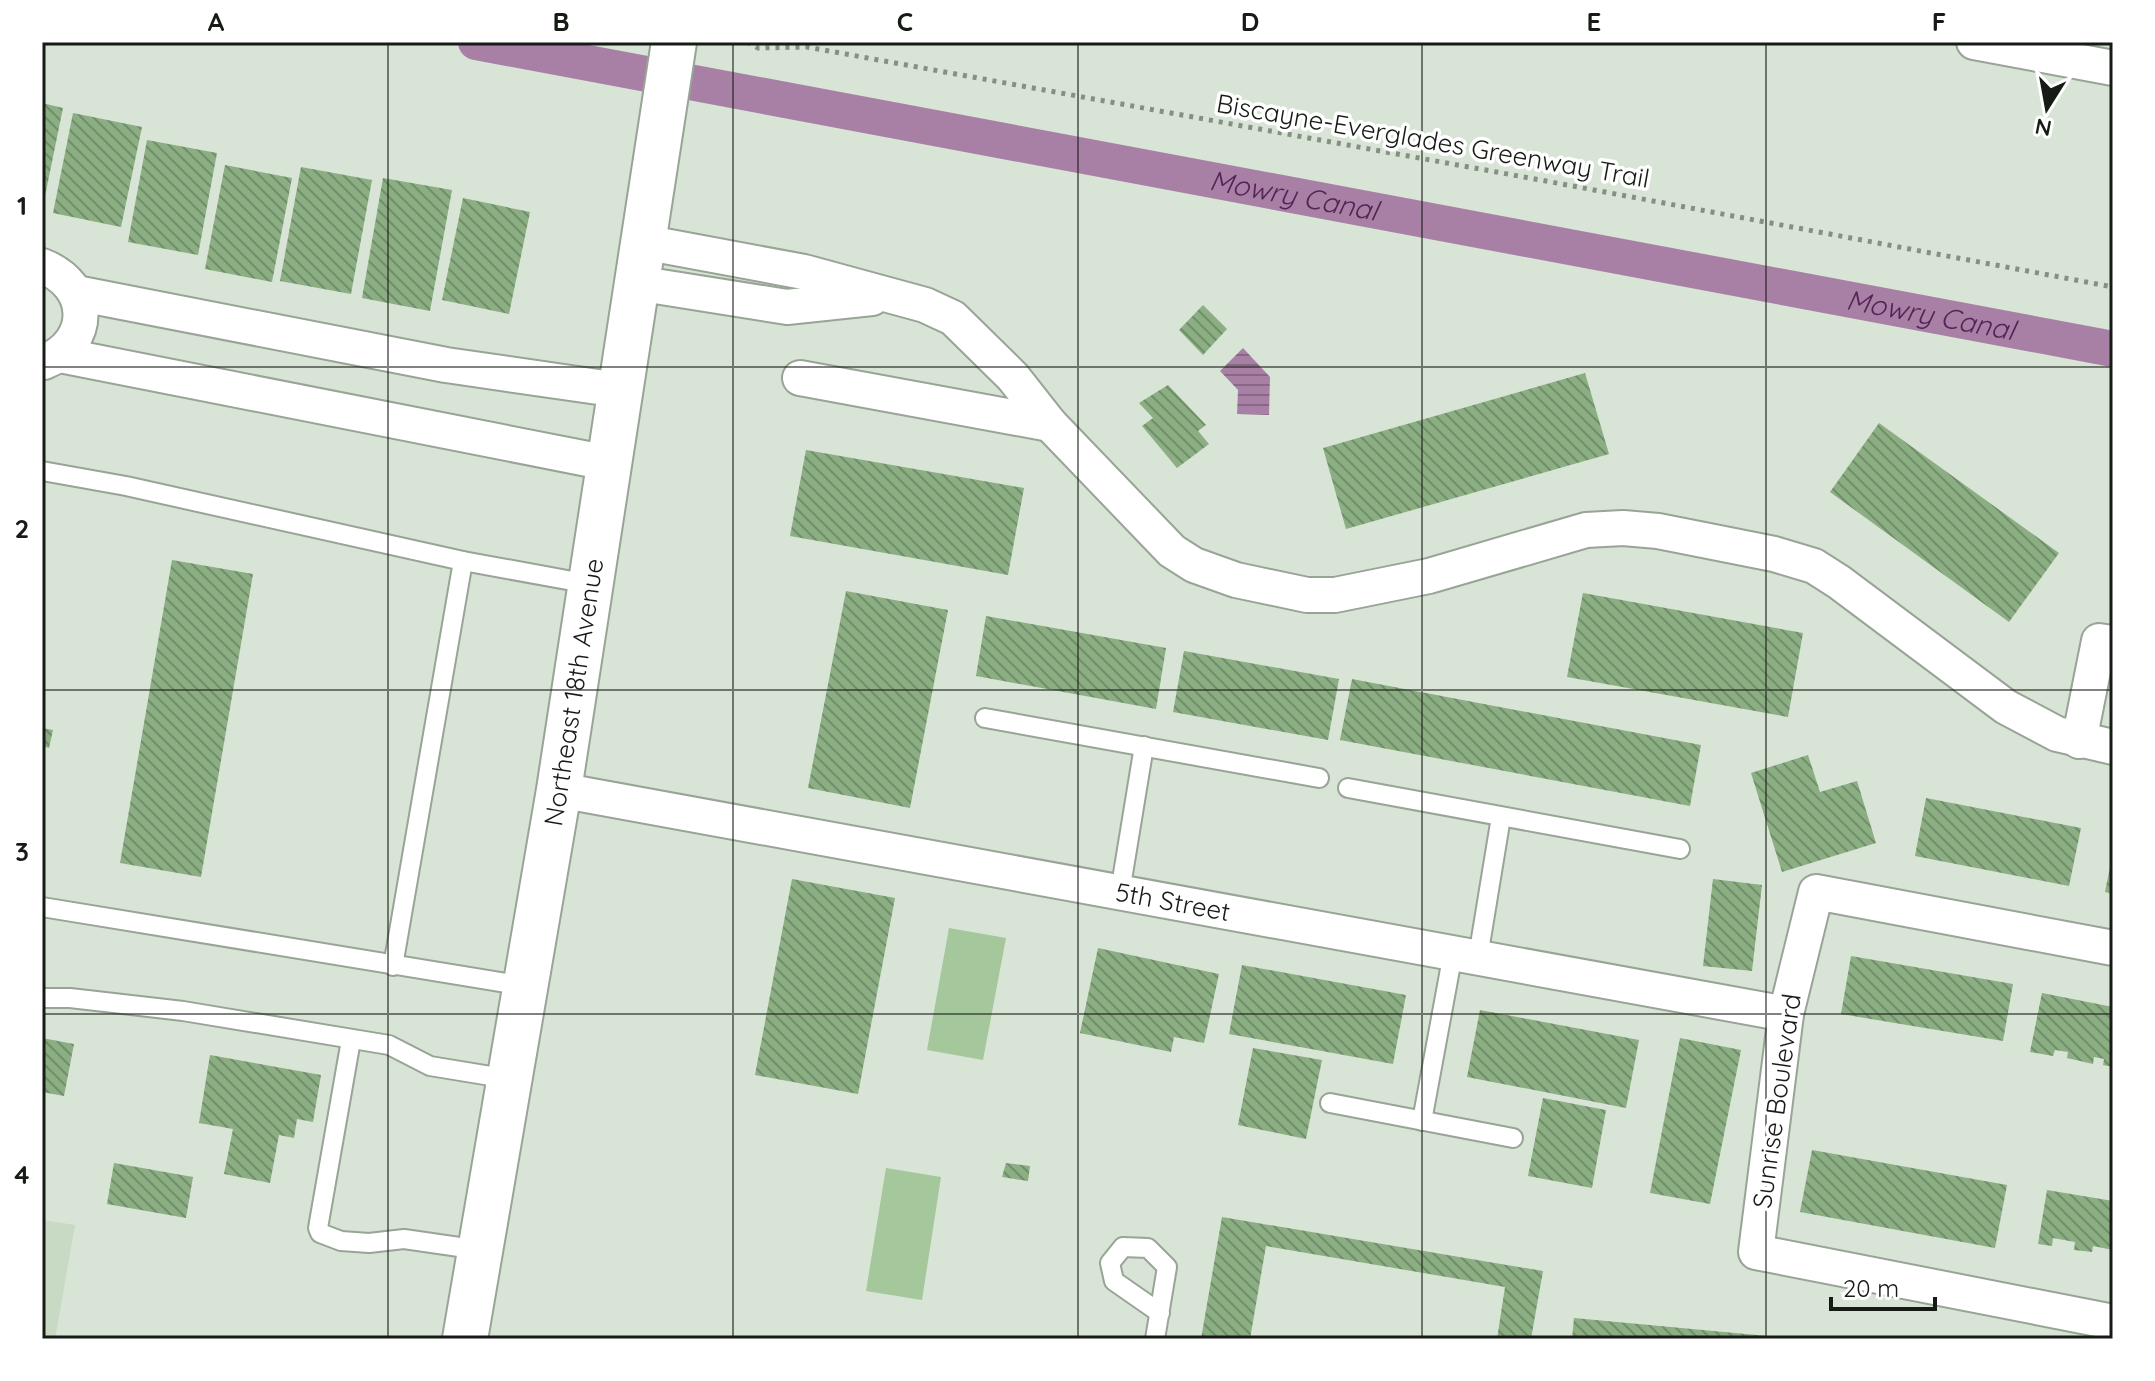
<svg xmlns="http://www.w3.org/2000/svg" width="2155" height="1381" font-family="Quicksand,sans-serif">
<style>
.built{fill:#c8d9c4}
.green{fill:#a4c79c}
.water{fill:url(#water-rules)}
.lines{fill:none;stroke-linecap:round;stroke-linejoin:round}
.canal{stroke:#a880a6;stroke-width:36}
.building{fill:url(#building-back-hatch)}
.service-casing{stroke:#98a496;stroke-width:22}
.minor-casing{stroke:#98a496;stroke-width:38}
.tertiary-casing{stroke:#98a496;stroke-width:48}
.path{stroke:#868f84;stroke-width:5;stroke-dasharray:4 6;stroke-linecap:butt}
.service{stroke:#fff;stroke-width:18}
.minor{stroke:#fff;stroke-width:34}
.tertiary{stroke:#fff;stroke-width:44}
.grid{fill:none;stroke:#171b16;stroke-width:2;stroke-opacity:0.55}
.labels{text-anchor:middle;stroke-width:7;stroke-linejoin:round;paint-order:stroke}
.street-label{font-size:26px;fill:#171b16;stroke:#fff}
.water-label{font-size:28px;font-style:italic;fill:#552355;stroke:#fff}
.neatline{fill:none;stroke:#171b16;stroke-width:3}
.grid-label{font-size:26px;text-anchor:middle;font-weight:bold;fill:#171b16}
</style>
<defs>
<pattern id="water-rules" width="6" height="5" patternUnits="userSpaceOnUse" patternTransform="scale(2)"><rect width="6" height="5" fill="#a880a6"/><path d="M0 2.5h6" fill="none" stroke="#886886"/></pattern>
<pattern id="building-back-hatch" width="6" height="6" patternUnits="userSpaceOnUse" patternTransform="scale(2)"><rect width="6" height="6" fill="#8bae83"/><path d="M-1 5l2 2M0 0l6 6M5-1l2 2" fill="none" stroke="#718d6a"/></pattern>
</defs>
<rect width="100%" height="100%" fill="#d8e4d5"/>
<!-- built -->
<polygon class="built" points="42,1220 75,1225 55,1339 42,1339"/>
<!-- green -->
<g class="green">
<polygon points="949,928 1006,938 983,1060 927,1050"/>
<polygon points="886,1168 941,1177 922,1300 866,1291"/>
</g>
<!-- water -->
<polygon class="water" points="1243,348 1270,377 1269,415 1237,414 1238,390 1220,371"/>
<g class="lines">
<!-- canal -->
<path class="canal" id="s1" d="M476,42L2113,349"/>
</g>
<!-- building -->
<g class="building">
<polygon points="42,103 63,108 43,206 42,206"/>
<polygon points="73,113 142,127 121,227 53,213"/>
<polygon points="147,140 217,153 198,255 128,242"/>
<polygon points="225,165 292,178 272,282 205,269"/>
<polygon points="301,167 372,180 351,294 280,281"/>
<polygon points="383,178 452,190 430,311 362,298"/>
<polygon points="463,198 530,212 509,314 442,300"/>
<polygon points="1203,305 1227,329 1203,355 1179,330"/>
<polygon points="1585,373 1609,454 1346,529 1323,448"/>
<polygon points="1168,385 1206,425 1198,431 1209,444 1177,468 1142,426 1153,418 1139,403"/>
<polygon points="1879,423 2059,553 2009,622 1830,492"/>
<polygon points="806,450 1024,488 1008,575 790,536"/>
<polygon points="172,560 253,574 201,877 120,863"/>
<polygon points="846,591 948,610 910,808 808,788"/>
<polygon points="1583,593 1803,633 1788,717 1567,677"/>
<polygon points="986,616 1166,648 1156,709 976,676"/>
<polygon points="1184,651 1339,679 1328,740 1173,712"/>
<polygon points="1352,679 1701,745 1690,806 1340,740"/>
<polygon points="42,728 53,730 49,748 42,746"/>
<polygon points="1808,755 1820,792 1857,781 1876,843 1782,872 1751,773"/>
<polygon points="1926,798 2081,828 2069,886 1915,856"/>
<polygon points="2112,857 2113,857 2113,894 2105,892"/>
<polygon points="792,879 895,898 858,1094 755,1075"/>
<polygon points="1713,879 1762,885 1752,971 1703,966"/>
<polygon points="1098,948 1219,974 1204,1043 1174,1037 1171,1052 1080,1033"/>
<polygon points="1851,956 2013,984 2003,1041 1841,1014"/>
<polygon points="1242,965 1406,995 1393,1064 1229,1034"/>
<polygon points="2042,993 2113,1007 2113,1067 2103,1065 2104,1059 2094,1057 2093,1064 2067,1058 2068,1052 2055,1050 2053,1056 2030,1052"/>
<polygon points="1480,1010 1639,1040 1626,1108 1467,1077"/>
<polygon points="42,1038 74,1044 64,1096 42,1092"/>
<polygon points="1680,1038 1741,1050 1710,1204 1650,1193"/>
<polygon points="1253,1048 1322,1060 1306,1139 1238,1125"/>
<polygon points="210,1055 321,1075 313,1122 297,1119 294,1138 279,1135 270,1183 224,1174 233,1129 199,1123"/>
<polygon points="1543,1098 1606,1110 1592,1188 1528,1176"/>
<polygon points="1812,1150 2007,1185 1995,1248 1800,1212"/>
<polygon points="114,1163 193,1177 186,1218 107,1204"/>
<polygon points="1006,1163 1030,1166 1028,1181 1002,1177"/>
<polygon points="2047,1190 2113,1201 2113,1250 2093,1246 2092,1252 2074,1250 2075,1242 2053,1238 2052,1246 2038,1244"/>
<polygon points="1222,1217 1543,1271 1531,1339 1497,1339 1505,1287 1266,1246 1250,1339 1201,1339"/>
<polygon points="1574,1318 1778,1337 1778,1339 1572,1339"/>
</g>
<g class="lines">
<defs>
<g id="service">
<polyline points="42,471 126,486 463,561 393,966"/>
<polyline points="463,561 589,584"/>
<polyline points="985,718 1319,778"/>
<polyline points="1348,788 1680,849"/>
<polyline points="1120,892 1144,746"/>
<polyline points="42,907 525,986"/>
<polyline points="1478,957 1501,817"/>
<polyline points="42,998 70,998 183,1011 389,1045 430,1066 509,1079"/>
<polyline points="351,1040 318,1228 320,1233 341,1241 369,1243 404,1239 480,1250"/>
<polyline points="1330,1103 1513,1138"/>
<polyline points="1422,1121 1453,953"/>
<polyline points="1155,1339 1167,1267 1148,1248 1123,1247 1110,1263 1114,1281 1160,1313"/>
</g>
<g id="minor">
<polyline points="1974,42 2113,68"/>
<polyline points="643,242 804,272 925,305 953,318 1013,377 1050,424 1172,551 1194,565 1236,580 1307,595 1335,595 1429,576 1586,530 1623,528 1658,531 1774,554 1814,566 1839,582 2006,707 2057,734 2113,747"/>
<path d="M42,266C92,285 94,342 44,362"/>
<polyline points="636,283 787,307 872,298"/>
<polyline points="76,293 446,365 619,390"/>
<polyline points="60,355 608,463"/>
<polyline points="800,378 1050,424"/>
<polyline points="2079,741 2099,641 2113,643"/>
<path id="s2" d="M559,790L1786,1014"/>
<polyline points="2113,948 1816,892 1786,1014 1756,1252 2113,1322"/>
</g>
<g id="tertiary">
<path id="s3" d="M465,1339L559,790L674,42"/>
</g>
</defs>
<!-- service casing -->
<use href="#service" class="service-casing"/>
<!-- minor casing -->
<use href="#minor" class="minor-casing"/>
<!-- tertiary casing -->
<use href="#tertiary" class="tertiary-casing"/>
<!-- path -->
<polyline class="path" points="747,42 758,48 807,47 1546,181 2113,287"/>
<!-- service -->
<use href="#service" class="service"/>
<!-- minor -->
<use href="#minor" class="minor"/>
<!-- tertiary -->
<use href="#tertiary" class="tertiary"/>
</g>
<!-- grid -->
<path class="grid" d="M388,42V1339M733,42V1339M1078,42V1339M1422,42V1339M1766,42V1339M42,367H2113M42,690H2113M42,1014H2113"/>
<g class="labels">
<!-- street labels -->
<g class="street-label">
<text transform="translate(1433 141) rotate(10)" y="9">Biscayne-Everglades Greenway Trail</text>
<text dy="9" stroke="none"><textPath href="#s3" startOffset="656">Northeast 18th Avenue</textPath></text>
<text dy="9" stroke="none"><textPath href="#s2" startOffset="624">5th Street</textPath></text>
<text transform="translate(1777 1101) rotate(-82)" y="9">Sunrise Boulevard</text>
</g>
<!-- water labels -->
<g class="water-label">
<text dy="10" stroke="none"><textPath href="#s1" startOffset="832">Mowry Canal</textPath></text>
<text dy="10" stroke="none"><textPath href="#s1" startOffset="1480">Mowry Canal</textPath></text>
</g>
</g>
<!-- border -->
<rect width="2155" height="1381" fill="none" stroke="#ffffff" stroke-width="88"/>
<!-- north arrow -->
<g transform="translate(2047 108) rotate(191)" stroke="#ffffff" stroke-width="6" paint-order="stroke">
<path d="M0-6L14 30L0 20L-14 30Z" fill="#171b16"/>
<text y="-12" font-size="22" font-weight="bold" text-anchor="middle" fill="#171b16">N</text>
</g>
<!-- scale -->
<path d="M1831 1297v12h104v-12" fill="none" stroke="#171b16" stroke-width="4"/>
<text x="1843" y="1297" font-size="24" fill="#171b16" stroke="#ffffff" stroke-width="6" paint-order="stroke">20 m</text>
<rect x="44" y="44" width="2067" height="1293" class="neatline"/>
<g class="grid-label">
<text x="216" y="31">A</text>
<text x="561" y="31">B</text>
<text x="905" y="31">C</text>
<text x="1250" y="31">D</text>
<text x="1594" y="31">E</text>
<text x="1939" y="31">F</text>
<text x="22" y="215">1</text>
<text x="22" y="538">2</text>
<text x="22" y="861">3</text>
<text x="22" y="1184">4</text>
</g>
</svg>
